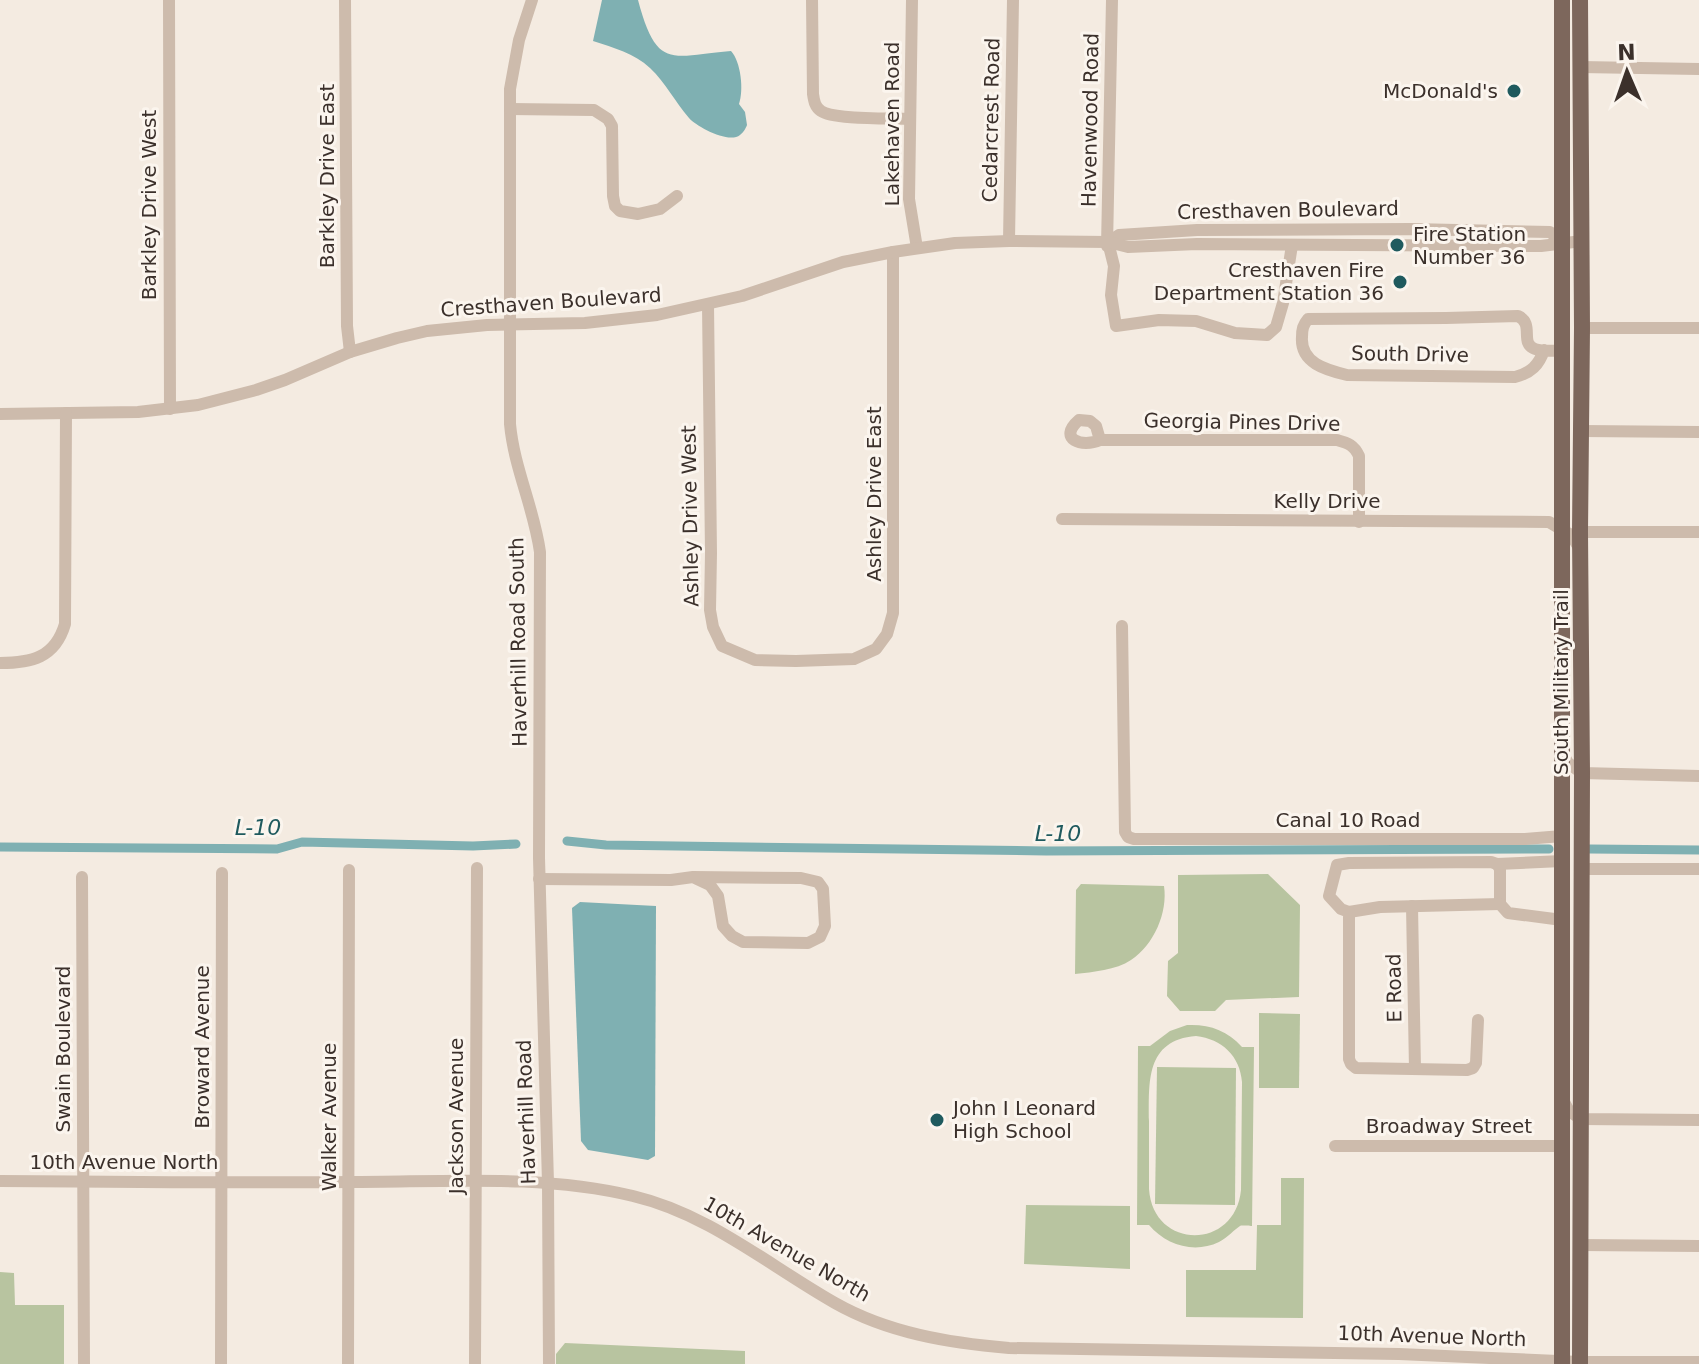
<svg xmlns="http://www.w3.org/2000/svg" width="1699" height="1364" font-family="'DejaVu Sans',sans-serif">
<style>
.green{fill:#b8c4a0;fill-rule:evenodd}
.water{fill:#7fb0b2}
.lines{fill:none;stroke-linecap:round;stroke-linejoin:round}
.canal{stroke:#7fb0b2;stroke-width:9}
.minor{stroke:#cdbbac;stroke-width:12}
.major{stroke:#7d675c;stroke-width:16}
.poi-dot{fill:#1f5a5e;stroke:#fbf5ee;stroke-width:3}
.labels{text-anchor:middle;stroke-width:6;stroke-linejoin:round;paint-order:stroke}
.poi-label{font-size:20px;fill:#3b302b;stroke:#fbf5ee;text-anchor:end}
.street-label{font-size:20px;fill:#3b302b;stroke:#fbf5ee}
.water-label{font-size:22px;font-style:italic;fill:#1f5a5e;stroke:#fbf5ee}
</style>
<rect width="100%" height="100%" fill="#f4ebe1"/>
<!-- green -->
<g class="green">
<polygon points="1268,874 1300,905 1299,997 1226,1000 1215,1011 1180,1011 1167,996 1168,961 1178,953 1178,875"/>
<path d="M1081,884L1164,886C1168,912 1154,945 1131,960C1116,970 1093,972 1075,974L1076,890Z"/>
<polygon points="1259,1013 1300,1014 1299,1088 1259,1088"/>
<path d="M1187,1025C1209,1024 1227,1030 1242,1047H1254L1252,1226C1251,1226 1241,1225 1240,1226C1235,1229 1227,1238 1219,1242C1194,1254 1166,1245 1149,1225H1137L1138,1046H1150L1170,1031ZM1196,1036C1222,1039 1240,1056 1242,1082L1241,1190C1235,1251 1153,1250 1149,1189C1149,1167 1149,1144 1149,1121C1149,1083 1145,1040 1196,1036Z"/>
<polygon points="1157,1067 1236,1068 1235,1205 1155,1204"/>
<polygon points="1281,1178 1304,1178 1303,1318 1186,1317 1186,1270 1256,1270 1257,1225 1281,1225"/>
<polygon points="1026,1205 1130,1206 1130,1269 1024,1264"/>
<polygon points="0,1272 14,1273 15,1305 64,1305 64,1364 0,1364"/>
<polygon points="565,1343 745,1351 745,1364 556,1364 556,1354"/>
</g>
<!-- water -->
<g class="water">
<path d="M602,0H638C657,71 671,56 731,51C741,62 744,90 739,104L745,112L747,125C746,128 743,133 740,135C729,144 697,127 689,118C675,102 666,83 650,68C634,53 614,48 593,41Z"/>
<polygon points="580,902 656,906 655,1156 648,1160 588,1150 581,1141 572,908"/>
</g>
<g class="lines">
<!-- canal -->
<g class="canal">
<polyline points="567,841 606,845 1046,851 1549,849"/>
<polyline points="0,847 277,849 302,842 473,846 516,844"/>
<polyline points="1590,849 1699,850"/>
</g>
<!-- minor -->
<g class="minor">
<polyline points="169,0 170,409"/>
<polyline points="345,0 347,326 350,352"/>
<path d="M532,0L519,40L510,89V424C514,468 534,508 540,552L539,858L548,1183L549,1364"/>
<path d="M812,0L813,94C814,101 815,107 821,111C833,120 892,118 910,119"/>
<polyline points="912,0 909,199 917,248"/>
<polyline points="1580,67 1699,69"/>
<polyline points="510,109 594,110 608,119 612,126 613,196 615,206 620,211 638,214 660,209 677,196"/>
<polyline points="1009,241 1013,0"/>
<polyline points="1108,242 1119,235 1197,230 1411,229 1550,232 1563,243"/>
<polyline points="1108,242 1114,266 1111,295 1116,326 1159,320 1196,321 1235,333 1267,335 1276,327 1283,303 1292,245"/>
<polyline points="1107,246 1112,0"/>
<polyline points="708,305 711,553 710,610 713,627 722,646 755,660 796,661 854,659 876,649 887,634 893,613 893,252"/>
<polyline points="1582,328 1699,328"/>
<path d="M1544,350C1539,365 1531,373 1515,377L1347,375C1326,370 1300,363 1302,337C1302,329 1303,325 1308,319L1446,318L1518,316C1535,324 1519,343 1535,349C1543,352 1555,350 1563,351"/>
<polyline points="0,414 138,412 198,405 256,390 285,380 350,352 397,338 427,331 487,325 585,323 657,315 742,296 843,262 893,252 955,243 1009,241 1108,242 1128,247 1197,244 1541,246 1582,241"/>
<polyline points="1582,431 1699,432"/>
<path d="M1100,440L1096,426L1090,421L1079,420C1057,439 1082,448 1100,440H1337C1348,443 1354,445 1359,456V522"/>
<polyline points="1062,519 1549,522 1571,535 1580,549"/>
<polyline points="1580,532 1699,532"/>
<polyline points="1122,626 1125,832 1128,837 1134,839 1525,839 1562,836"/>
<path d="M0,663C31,663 55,658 65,624L66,413"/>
<polyline points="1561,750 1568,763 1582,773 1699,776"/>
<polyline points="1497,864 1500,869 1500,904"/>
<polyline points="1581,869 1699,869"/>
<polyline points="82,877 84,1364"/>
<polyline points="539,879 671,880 693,877 710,885 718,896 723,926 732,936 743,942 808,943 820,937 825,926 823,889 818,882 801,878 693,877"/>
<polyline points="1500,904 1508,913 1562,920"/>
<polyline points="1412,906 1415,1069"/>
<polyline points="1349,912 1380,907 1500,904"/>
<polyline points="1478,1020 1476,1063 1473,1068 1467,1070 1356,1068 1351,1064 1349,1059 1349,912 1341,909 1329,896 1337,865 1349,863 1491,862 1497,864 1562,861"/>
<polyline points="1563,1100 1569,1111 1581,1119 1699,1120"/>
<polyline points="1335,1146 1562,1146"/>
<path d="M0,1181C117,1182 234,1183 350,1182C444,1182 541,1174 633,1196C709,1214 768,1265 835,1303C888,1333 949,1343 1009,1348L1399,1354L1580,1362H1699"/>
<polyline points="1581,1245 1699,1246"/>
<polyline points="221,1364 222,873"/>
<polyline points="348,1364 349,870"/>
<polyline points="475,1364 477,868"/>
</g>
<!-- major -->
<g class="major">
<polyline points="1562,0 1562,1364"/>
<polyline points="1580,1364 1582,773 1580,532 1582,328 1580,0"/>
</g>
</g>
<!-- markers -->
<g class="poi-dot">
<circle cx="1514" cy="91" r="8"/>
<circle cx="1397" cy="245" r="8"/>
<circle cx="1400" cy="282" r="8"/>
<circle cx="937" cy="1120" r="8"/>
</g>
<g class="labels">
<!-- poi labels -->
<g class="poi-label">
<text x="1498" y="98">McDonald's</text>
<text x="1413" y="241" text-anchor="start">Fire Station<tspan x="1413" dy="23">Number 36</tspan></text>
<text x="1384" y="277">Cresthaven Fire<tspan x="1384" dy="23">Department Station 36</tspan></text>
<text x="953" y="1115" text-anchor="start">John I Leonard<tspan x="953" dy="23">High School</tspan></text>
</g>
<!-- street labels -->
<g class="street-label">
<text transform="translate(991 120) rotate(-89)" y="7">Cedarcrest Road</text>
<text transform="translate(1090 120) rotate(-89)" y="7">Havenwood Road</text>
<text transform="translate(892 124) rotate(-90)" y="7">Lakehaven Road</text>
<text transform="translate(327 176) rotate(-90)" y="7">Barkley Drive East</text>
<text transform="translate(149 205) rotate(-90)" y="7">Barkley Drive West</text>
<text transform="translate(1288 210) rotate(-1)" y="7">Cresthaven Boulevard</text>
<text transform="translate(551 302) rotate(-4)" y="7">Cresthaven Boulevard</text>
<text transform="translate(1410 354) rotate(1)" y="7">South Drive</text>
<text transform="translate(1242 422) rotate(1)" y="7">Georgia Pines Drive</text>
<text transform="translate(874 494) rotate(-90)" y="7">Ashley Drive East</text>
<text x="1327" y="508">Kelly Drive</text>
<text transform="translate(690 516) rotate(-91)" y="7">Ashley Drive West</text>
<text transform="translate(518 642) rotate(-91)" y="7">Haverhill Road South</text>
<text transform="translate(1561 682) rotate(-90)" y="7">South Military Trail</text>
<text x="1348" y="827">Canal 10 Road</text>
<text transform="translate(1394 988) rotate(-91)" y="7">E Road</text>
<text transform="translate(202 1047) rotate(-90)" y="7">Broward Avenue</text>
<text transform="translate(63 1049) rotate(-90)" y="7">Swain Boulevard</text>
<text transform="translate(526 1112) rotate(-92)" y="7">Haverhill Road</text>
<text transform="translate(456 1116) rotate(-90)" y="7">Jackson Avenue</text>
<text transform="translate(329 1117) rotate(-90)" y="7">Walker Avenue</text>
<text x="1449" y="1133">Broadway Street</text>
<text x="124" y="1169">10th Avenue North</text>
<text transform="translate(787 1249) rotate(30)" y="7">10th Avenue North</text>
<text transform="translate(1432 1336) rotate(2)" y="7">10th Avenue North</text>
</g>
<!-- water labels -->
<g class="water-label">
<text x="258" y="835">L-10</text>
<text x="1058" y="841">L-10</text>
</g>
</g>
<!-- north arrow -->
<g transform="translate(1627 72) rotate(358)" stroke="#fbf5ee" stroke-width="6" paint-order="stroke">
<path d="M0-6L14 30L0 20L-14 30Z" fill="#3b302b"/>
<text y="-12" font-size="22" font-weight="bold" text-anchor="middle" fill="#3b302b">N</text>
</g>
</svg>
